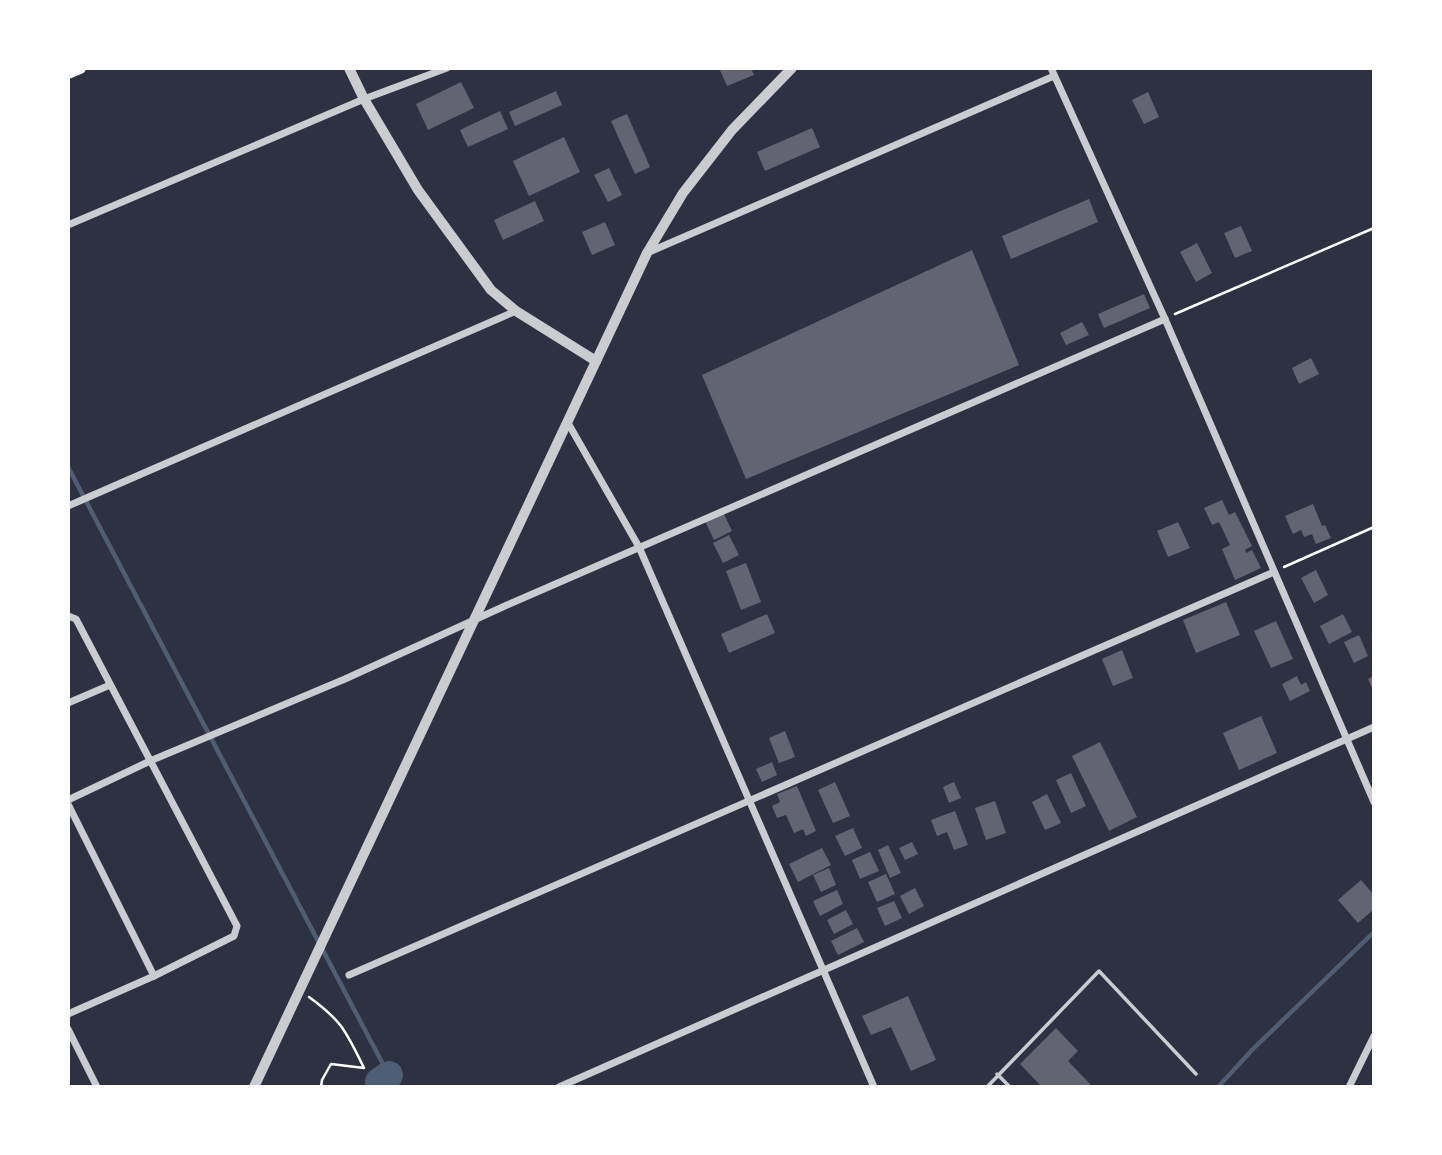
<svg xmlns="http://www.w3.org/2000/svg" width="1442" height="1155" font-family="Barlow,sans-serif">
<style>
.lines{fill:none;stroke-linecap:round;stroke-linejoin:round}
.stream{stroke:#4f5d75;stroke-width:4.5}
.river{stroke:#4f5d75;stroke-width:28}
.building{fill:#626471}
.path{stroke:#fff;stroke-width:2.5}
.service{stroke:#caccd0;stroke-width:3.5}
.minor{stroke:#caccd0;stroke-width:7}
.tertiary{stroke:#caccd0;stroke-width:10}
.trunk{stroke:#fff;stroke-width:12}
</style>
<rect width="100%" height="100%" fill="#2d3142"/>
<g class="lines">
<!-- stream -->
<g class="stream">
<polyline points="68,467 395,1087"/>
<polyline points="1218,1087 1253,1049 1374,932"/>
</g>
<!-- river -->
<polyline class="river" points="379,1082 389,1075"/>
</g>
<!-- building -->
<g class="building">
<polygon points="726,68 751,68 754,75 727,86 720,70"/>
<polygon points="461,82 474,108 428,130 416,104"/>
<polygon points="556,91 562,105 515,126 509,112"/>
<polygon points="1148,92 1159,117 1144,124 1132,100"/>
<polygon points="500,111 508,129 468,147 460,130"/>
<polygon points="627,114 650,167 635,174 611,121"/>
<polygon points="812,128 820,147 765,171 757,152"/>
<polygon points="564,137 580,172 529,196 513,161"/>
<polygon points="609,168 622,195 608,202 594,175"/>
<polygon points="1089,199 1098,222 1011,259 1002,236"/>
<polygon points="535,201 544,221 503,240 494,220"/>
<polygon points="605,222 615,245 592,255 582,232"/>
<polygon points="1241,226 1252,251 1235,258 1224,233"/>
<polygon points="1197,243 1212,273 1196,282 1180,252"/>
<polygon points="972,250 1019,365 746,479 702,375"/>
<polygon points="1144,294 1150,308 1104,328 1098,314"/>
<polygon points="1082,322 1089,335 1066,345 1060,333"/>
<polygon points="1311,358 1319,374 1299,384 1292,368"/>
<polygon points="1222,500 1229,515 1235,512 1252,546 1245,550 1246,553 1252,550 1261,568 1235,580 1222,549 1230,545 1219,522 1212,525 1204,508"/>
<polygon points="1313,504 1322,526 1325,525 1331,538 1316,544 1312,534 1304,537 1301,530 1293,534 1285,516"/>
<polygon points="723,512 732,531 714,540 705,521"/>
<polygon points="1178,522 1190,548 1168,557 1157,531"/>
<polygon points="729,535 739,555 723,563 713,543"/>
<polygon points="746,563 761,602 741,610 726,571"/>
<polygon points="1316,570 1328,595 1314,603 1301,578"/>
<polygon points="1226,602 1240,635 1196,653 1183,620"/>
<polygon points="767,614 775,633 729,653 721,634"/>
<polygon points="1343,614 1352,632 1329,644 1320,626"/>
<polygon points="1276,621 1293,659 1271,668 1254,631"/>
<polygon points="1359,635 1368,656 1354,663 1344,642"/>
<polygon points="1122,650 1133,678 1113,686 1102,659"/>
<polygon points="1297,676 1301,685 1306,682 1310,691 1290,701 1282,684"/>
<polygon points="1374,676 1374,692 1368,679"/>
<polygon points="1261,716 1277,753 1239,770 1223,733"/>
<polygon points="785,731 795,757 779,763 769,738"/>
<polygon points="1100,742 1137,817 1109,831 1072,756"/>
<polygon points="772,762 777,775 762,782 756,769"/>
<polygon points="1071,773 1086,806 1071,813 1056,780"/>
<polygon points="835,782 850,816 833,823 818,790"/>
<polygon points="954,782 961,798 949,803 943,787"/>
<polygon points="797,786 816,831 806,836 803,829 794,833 786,815 777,818 772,806 780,802 777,794"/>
<polygon points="1047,794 1061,823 1045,830 1032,802"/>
<polygon points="995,801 1006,833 986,840 975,808"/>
<polygon points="955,811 968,845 954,850 947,832 937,836 931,820"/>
<polygon points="853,828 862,848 845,856 835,836"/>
<polygon points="912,842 918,854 905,860 899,848"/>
<polygon points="888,845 901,873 890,878 878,850"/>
<polygon points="822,848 831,865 798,882 789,864"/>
<polygon points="870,852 879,871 860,879 852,860"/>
<polygon points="829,868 836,885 821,892 813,875"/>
<polygon points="886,874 895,894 877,902 868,882"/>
<polygon points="1361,880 1374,895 1374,909 1358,923 1338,900"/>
<polygon points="915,888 924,906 909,914 900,896"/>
<polygon points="837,890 843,904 820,916 813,901"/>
<polygon points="894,901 902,918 885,926 877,908"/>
<polygon points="846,910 853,924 834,934 827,920"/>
<polygon points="857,928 864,942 838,955 831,941"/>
<polygon points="908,996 936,1060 911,1071 891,1027 871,1035 862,1016"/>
<polygon points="1056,1028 1078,1051 1068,1061 1093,1087 1042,1087 1020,1064"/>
</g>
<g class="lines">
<!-- path -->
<g class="path">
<polyline points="1175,314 1374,228"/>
<polyline points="1284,567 1374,527"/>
<path d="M309,997C342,1021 346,1031 364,1068L331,1064L322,1080L321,1087"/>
</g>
<!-- service -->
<g class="service">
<polyline points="997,1074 1010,1087"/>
<polyline points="987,1087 1099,971 1196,1074"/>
</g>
<!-- minor -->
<g class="minor">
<polyline points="1051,68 1165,319 1374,802"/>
<polyline points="68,225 364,99 447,68"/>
<polyline points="647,253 1054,76"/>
<polyline points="568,423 639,547 874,1087"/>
<polyline points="68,506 516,311"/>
<polyline points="68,616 76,619 237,926 234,936 154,976 68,1014"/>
<polyline points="68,703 110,685"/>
<polyline points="68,800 150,761 345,679 507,605 1165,319"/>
<polyline points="68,804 154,976"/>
<polyline points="349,975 1274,572"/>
<polyline points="68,1029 97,1087"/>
<polyline points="559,1087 1374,727"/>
<polyline points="1349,1087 1374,1036"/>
</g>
<!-- tertiary -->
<g class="tertiary">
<polyline points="349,68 364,99 418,190 491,290 516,311 596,361"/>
<polyline points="254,1087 647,253 683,193 732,130 792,68"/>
</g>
<!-- trunk -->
<polyline class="trunk" points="68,73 80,68"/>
</g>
<!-- border -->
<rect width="1442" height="1155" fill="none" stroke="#ffffff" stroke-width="140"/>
</svg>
